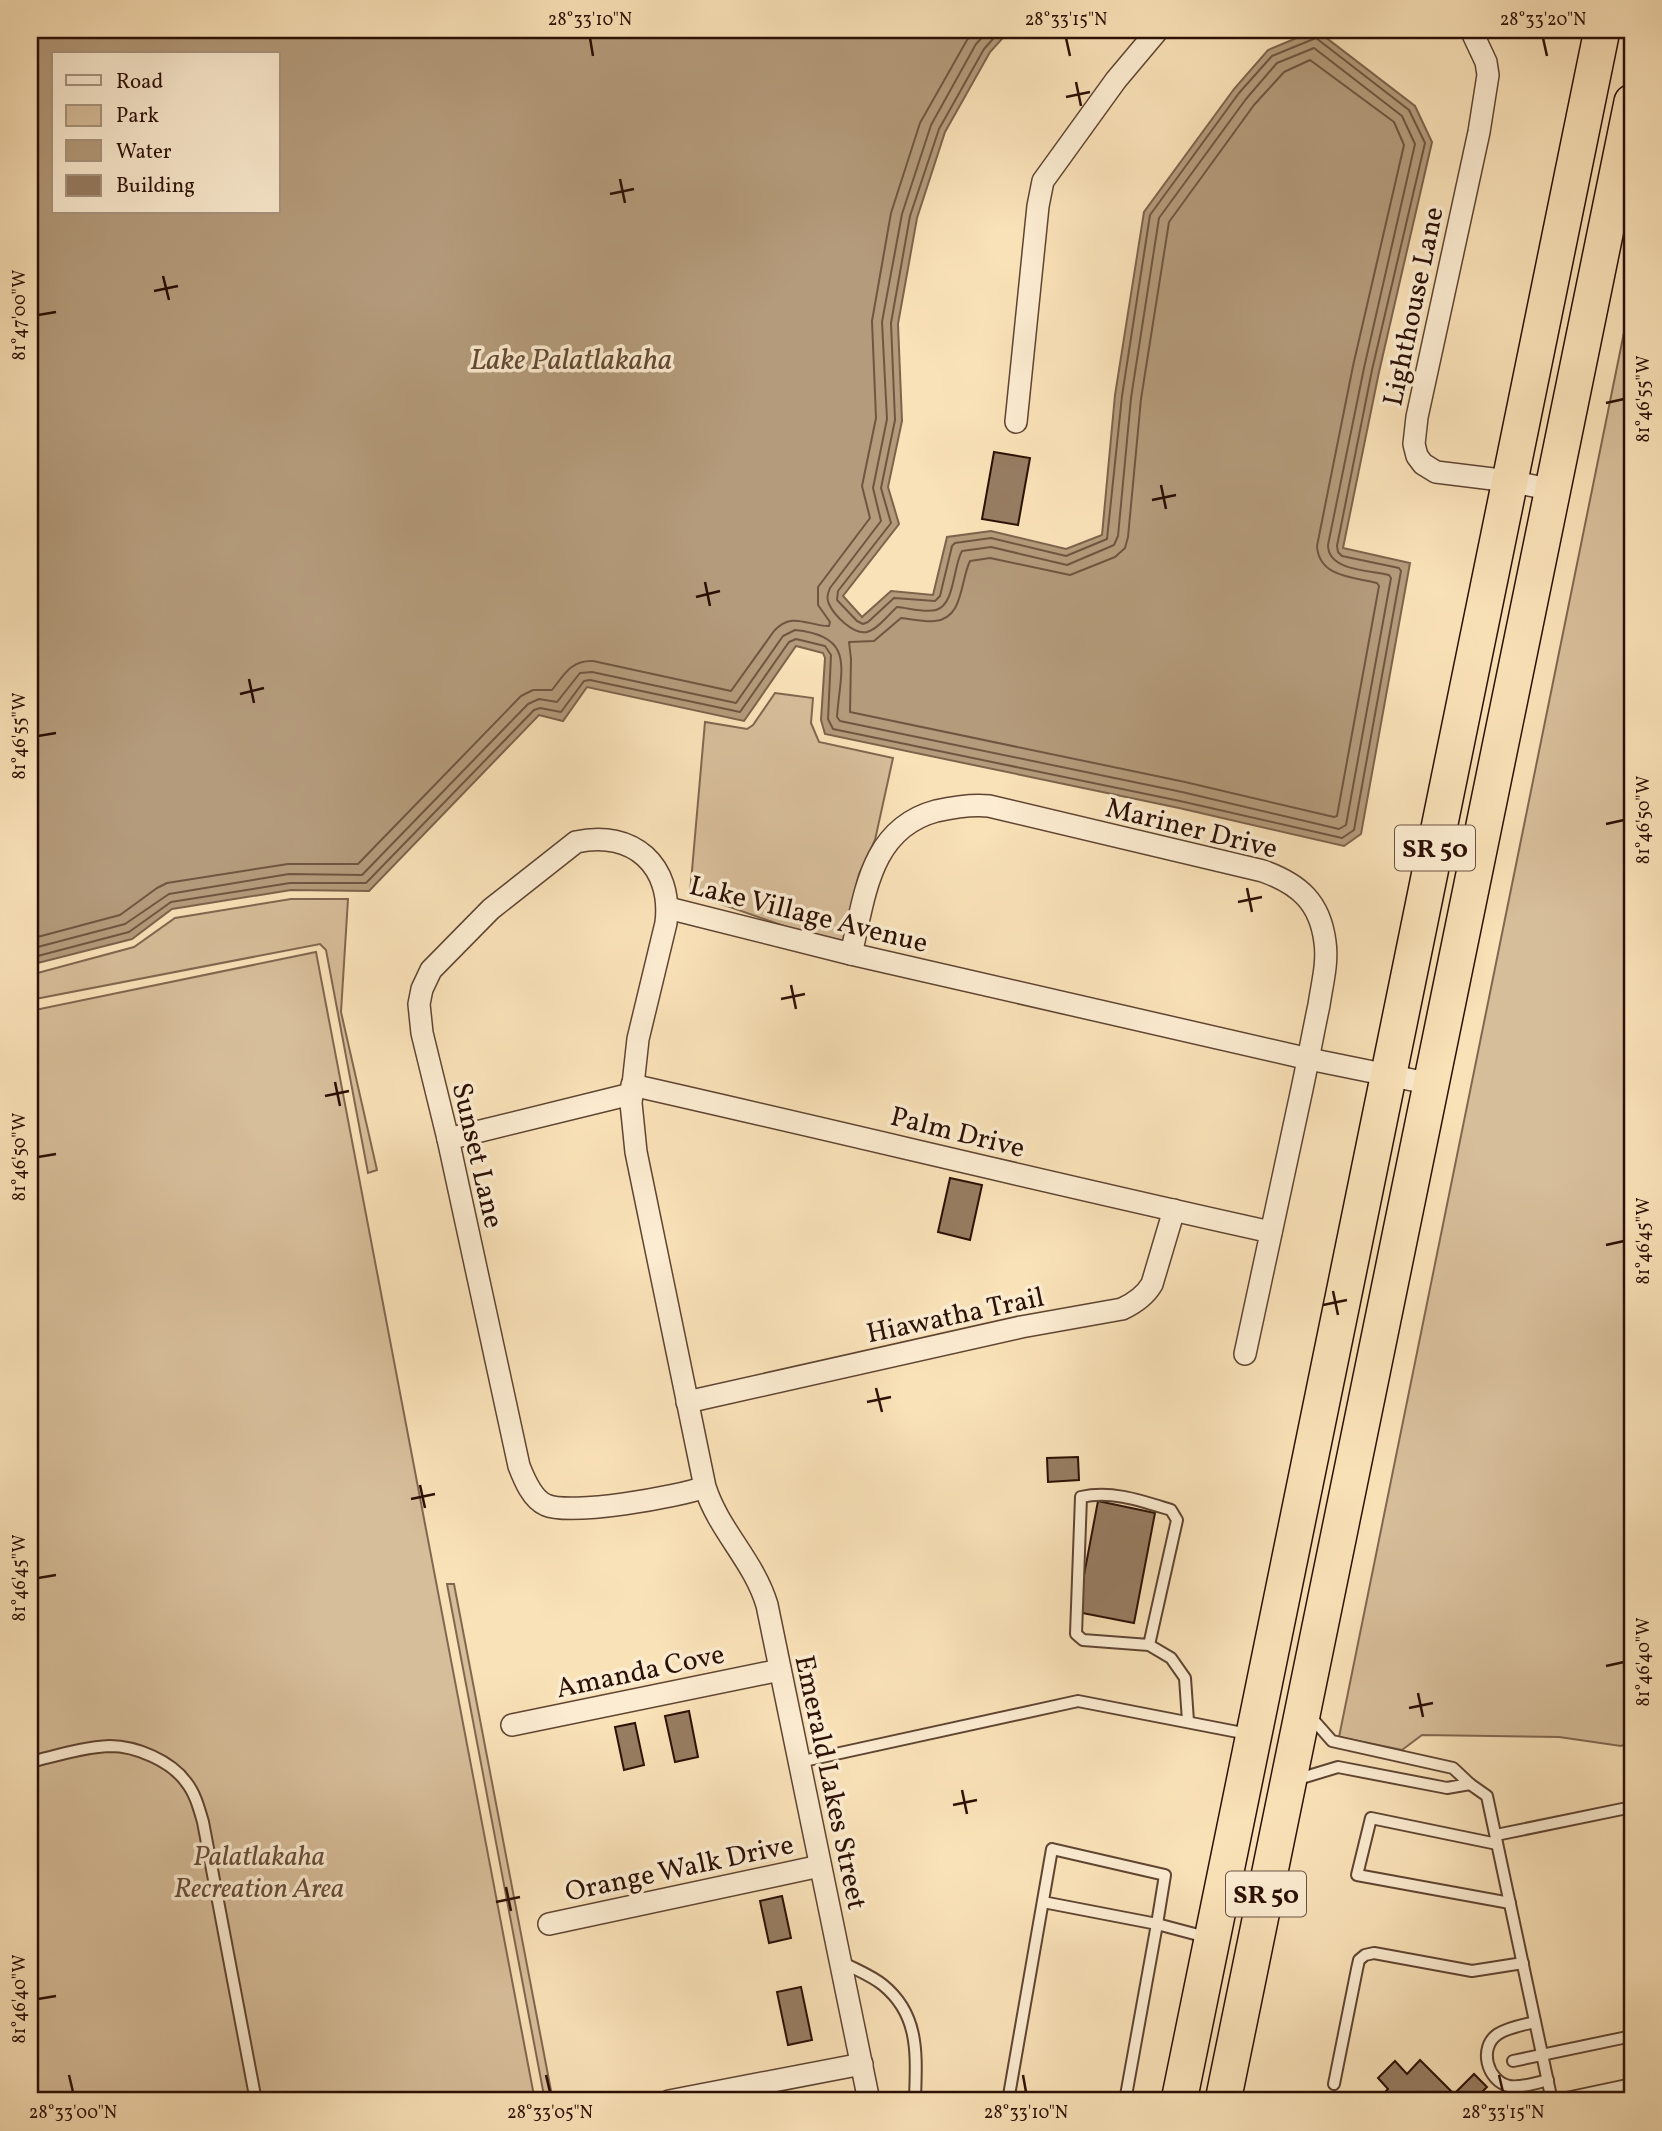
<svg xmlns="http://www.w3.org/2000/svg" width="1662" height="2131" font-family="Vollkorn,serif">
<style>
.green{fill:#d7be9a;stroke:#816750;stroke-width:2}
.water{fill:#b49b7b;stroke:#7d634c;stroke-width:2;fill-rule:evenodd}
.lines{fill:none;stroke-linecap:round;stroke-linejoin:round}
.shore{stroke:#705640;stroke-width:2}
.building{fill:#977d62;stroke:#2b1005;stroke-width:2}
.service-casing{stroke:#5f4432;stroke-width:14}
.minor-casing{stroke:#5f4432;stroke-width:24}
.trunk-casing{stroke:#2b1005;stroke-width:38}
.service{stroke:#fcecd1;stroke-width:10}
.minor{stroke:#fcecd1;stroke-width:21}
.trunk{stroke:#fae2b8;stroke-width:35}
.ticks{fill:none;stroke:#2b1005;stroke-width:2.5}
.labels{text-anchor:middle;stroke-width:7;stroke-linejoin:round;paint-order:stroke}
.shield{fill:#fcecd1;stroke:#6a5242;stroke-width:2}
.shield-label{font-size:26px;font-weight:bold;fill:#2b1005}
.street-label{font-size:28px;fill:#2b1005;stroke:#fcecd1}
.park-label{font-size:28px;font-style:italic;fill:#674d39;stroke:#fcecd1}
.water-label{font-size:30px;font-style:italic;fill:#624834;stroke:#fcecd1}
.neatline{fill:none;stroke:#2b1005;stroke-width:2.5}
.ticks-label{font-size:18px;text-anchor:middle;fill:#2b1005}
</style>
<rect width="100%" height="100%" fill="#fae2b8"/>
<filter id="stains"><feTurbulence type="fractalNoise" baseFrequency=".00286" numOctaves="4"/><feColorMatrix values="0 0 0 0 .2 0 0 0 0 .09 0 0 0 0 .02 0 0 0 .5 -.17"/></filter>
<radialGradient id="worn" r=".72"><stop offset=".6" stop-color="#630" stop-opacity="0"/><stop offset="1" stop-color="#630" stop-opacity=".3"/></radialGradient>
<!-- green -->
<g class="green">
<polygon points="1632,293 1632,1741 1621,1746 1559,1737 1422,1735 1402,1750 1339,1737"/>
<polygon points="775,693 813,698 811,723 819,742 893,758 875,840 859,874 843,941 787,927 690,893 705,722 747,729 753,725"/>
<polygon points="291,899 348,899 341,1012 377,1170 368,1173 326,950 320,944 30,1000 30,975 134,947 175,918"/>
<polygon points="316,952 535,2101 30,2101 30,1011"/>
<polygon points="447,1584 454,1584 553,2101 545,2101"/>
</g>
<!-- water -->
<path class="water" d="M30,30H1010L990,52L945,132L917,218L898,324L902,421L888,487L899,524L843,596L862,617L891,591L933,595L947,537L991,531L1066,549L1102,535L1115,395L1144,212L1234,89L1268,50L1316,30L1415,106L1432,142L1379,372L1343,548L1410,563L1361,834L1344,846L1179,808L825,734L821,720L825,658L823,653L796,646L744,721L587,687L563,721L539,715L369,891L291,890L172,909L132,939L30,965ZM54,54H278V212H54Z"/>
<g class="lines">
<!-- shore -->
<g class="shore">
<path d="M1310,60L1394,122L1404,145L1353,366L1317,546C1319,577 1352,577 1377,583L1379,586L1337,816L1334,817L1185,782L850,712L851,659L849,642L874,641L901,618C912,619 924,622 935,621C964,618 960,581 970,561L990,558L1070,575L1115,557L1125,548L1128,537L1141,399L1169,222L1254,105L1284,72Z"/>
<path d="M30,939L120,915L157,888L167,883L288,864H358L521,696L533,690H552C564,675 571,660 593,661L731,691L774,631C792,611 808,626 829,626L830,622L818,605V587L870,518L862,486L876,418L872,321L891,213L920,123L967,40L975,30"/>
<path d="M30,949L125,924L169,894L289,874L362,875L528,704L539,699L557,702L580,673L592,672L736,703L783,636L795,630C857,636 840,671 837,717L840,721L1182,792L1339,829L1346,825L1391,578L1389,575C1369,570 1328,571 1328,545L1364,368L1415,144L1402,116L1314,48L1277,63L1246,99L1159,218L1131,398L1118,536L1114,545L1067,565L991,547L962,551C953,566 955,605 936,610C924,613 909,608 897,607C888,615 878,629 867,632C853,635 834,615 829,604C826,598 828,593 830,588L881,521L873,488L887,419L882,322L902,214L931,125L976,44L989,30"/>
<polyline points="30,958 129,932 171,902 290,883 366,883 534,710 540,708 561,712 584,681 590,680 740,712 789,642 796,639 825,646 831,655 828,719 833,729 1180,801 1342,838 1354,830 1401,571 1399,568 1342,556 1338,552 1337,546 1372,370 1425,143 1409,110 1316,38 1272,56 1239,93 1150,215 1122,396 1107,539 1066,556 991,538 955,543 952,546 940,596 935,601 894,598 868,622 863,624 857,621 837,600 838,591 891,523 881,488 895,420 891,323 910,216 939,129 984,49 1001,30"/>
</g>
</g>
<!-- building -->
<g class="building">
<polygon points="994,452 1030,458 1018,525 982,519"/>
<polygon points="950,1178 982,1185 970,1240 938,1232"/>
<polygon points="1078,1457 1079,1480 1048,1482 1047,1458"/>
<polygon points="1098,1501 1155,1513 1134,1623 1077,1612"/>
<polygon points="689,1711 698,1757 675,1762 665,1716"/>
<polygon points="635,1723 644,1765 624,1770 615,1727"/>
<polygon points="782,1896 791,1938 769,1943 760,1901"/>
<polygon points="801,1987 812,2040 788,2045 777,1992"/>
<polygon points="1420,2060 1454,2094 1474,2074 1487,2087 1473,2101 1376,2101 1388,2089 1378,2078 1395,2061 1407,2074"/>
</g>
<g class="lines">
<defs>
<g id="service">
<path d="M1149,1645L1177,1520L1171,1510C1142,1501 1112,1490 1081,1497L1076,1634L1083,1640L1149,1645L1171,1658L1185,1678L1188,1721"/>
<path d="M30,1762C56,1756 83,1747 110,1746C136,1746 171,1761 186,1782C195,1793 199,1808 203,1822L256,2101"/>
<polyline points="799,1762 1078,1701 1248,1734"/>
<polyline points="1295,1780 1338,1767 1447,1788 1470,1784 1453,1768 1332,1741 1310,1716"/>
<polyline points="1470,1784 1487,1796 1552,2101 1632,2084"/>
<polyline points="1496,1835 1632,1807"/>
<polyline points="1497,1844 1371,1818 1357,1875 1510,1903"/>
<path d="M840,1961C854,1969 871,1975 883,1985C921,2016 916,2057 915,2101"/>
<path d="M1535,2022C1523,2025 1509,2027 1498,2034C1478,2047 1487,2081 1509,2086C1521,2088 1536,2083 1548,2080"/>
<polyline points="1513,2061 1632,2036"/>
<polyline points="1334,2084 1357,1969 1359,1960 1365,1955 1374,1953 1472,1971 1523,1963"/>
<polyline points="1008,2101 1052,1849 1165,1875 1157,1924 1043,1902"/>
<polyline points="1125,2101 1157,1924 1206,1937"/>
</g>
<g id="minor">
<polyline points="1471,30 1486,62 1488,75 1479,132 1417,417 1414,444 1417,456 1423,464 1436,472 1509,481 1553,490"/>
<polyline points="1016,422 1038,206 1043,181 1116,80 1158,30"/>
<polyline points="668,908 851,954 1309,1059 1432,1084"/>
<path d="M851,954C865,897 869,829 936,811C954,807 971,804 989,806L1263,871C1299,884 1320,902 1325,942C1328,963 1322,984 1319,1005C1313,1033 1308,1061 1302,1089C1283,1177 1264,1266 1245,1354"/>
<path d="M632,1085C845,1133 1057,1185 1271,1232"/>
<polyline points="448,1139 631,1094"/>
<path d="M687,1402L1021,1327L1122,1309C1135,1303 1145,1296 1152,1284L1174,1210"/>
<path d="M705,1487C678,1497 570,1516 546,1505C532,1499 524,1479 519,1466L448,1139L422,1033L419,1004L422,989L431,970L491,909L576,842C633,829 673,866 666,923L638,1039L631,1103L636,1152L705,1487C719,1531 754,1561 767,1605L869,2101"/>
<polyline points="512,1725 780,1670"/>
<polyline points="549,1924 820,1866"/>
<polyline points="669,2101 862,2064"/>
</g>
<g id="trunk">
<polyline points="1179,2101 1602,30"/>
<polyline points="1223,2101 1632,102"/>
</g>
</defs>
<!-- service casing -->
<use href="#service" class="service-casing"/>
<!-- minor casing -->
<use href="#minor" class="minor-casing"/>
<!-- trunk casing -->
<use href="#trunk" class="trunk-casing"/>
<!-- service -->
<use href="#service" class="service"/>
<!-- minor -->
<use href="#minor" class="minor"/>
<!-- trunk -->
<use href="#trunk" class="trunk"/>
</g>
<!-- ticks -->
<path class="ticks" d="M590,38L593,56M1066,38L1070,56M1543,38L1547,56M1076,82L1081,106M1066,97L1090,92M620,179L625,203M610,194L634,189M163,276L169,300M154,291L178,286M38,315L56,312M1606,403L1624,399M1161,485L1166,509M1152,500L1176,495M705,582L710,606M696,597L720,591M249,679L254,703M240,694L264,688M38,736L56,733M1606,824L1624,820M1247,888L1252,912M1238,902L1262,897M791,985L796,1009M781,999L805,994M335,1082L340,1106M325,1096L349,1091M38,1157L56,1154M1606,1245L1624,1241M1333,1291L1338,1315M1323,1305L1347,1300M876,1388L882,1412M867,1402L891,1397M420,1485L425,1508M411,1499L435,1494M38,1578L56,1575M1606,1666L1624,1662M1418,1693L1423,1717M1409,1708L1433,1703M962,1790L967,1814M953,1805L977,1800M506,1887L511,1911M496,1902L520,1897M38,1999L56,1996M69,2075L73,2092M546,2075L550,2092M1023,2075L1026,2092M1499,2075L1503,2092"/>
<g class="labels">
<!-- shield labels -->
<g class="shield">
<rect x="1395" y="825.5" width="80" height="45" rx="5"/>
<rect x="1226" y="1871.5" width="80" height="45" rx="5"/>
</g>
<g class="shield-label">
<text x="1435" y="857">SR 50</text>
<text x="1266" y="1903">SR 50</text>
</g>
<!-- street labels -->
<g class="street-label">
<text transform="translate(1412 306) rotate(-78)" y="10">Lighthouse Lane</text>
<text transform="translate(1192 827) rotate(14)" y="10">Mariner Drive</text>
<text transform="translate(809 913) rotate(14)" y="10">Lake Village Avenue</text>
<text transform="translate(958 1131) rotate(14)" y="10">Palm Drive</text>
<text transform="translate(479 1155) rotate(77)" y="10">Sunset Lane</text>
<text transform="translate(955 1314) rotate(-12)" y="10">Hiawatha Trail</text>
<text transform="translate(640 1670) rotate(-12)" y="10">Amanda Cove</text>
<text transform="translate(832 1782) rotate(78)" y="10">Emerald Lakes Street</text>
<text transform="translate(679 1867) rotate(-12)" y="10">Orange Walk Drive</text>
</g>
<!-- park labels -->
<g class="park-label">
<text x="259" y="1865">Palatlakaha<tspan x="259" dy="32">Recreation Area</tspan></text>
</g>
<!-- water labels -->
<g class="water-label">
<text x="571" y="369">Lake Palatlakaha</text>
</g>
</g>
<!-- margin -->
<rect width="1662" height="2131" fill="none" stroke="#fae2b8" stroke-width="77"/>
<!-- legend -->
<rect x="52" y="52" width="228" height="161" fill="#fcecd1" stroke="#a8947f" stroke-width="2"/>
<rect x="66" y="75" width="35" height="10" fill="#fcecd1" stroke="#a8947f" stroke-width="2"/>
<text x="116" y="88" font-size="21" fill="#2b1005">Road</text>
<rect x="66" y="105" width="35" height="21" fill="#d7be9a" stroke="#a8947f" stroke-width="2"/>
<text x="116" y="122" font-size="21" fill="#2b1005">Park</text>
<rect x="66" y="140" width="35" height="21" fill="#b49b7b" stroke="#a8947f" stroke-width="2"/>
<text x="116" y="158" font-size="21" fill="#2b1005">Water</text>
<rect x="66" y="175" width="35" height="21" fill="#977d62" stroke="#a8947f" stroke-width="2"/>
<text x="116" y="192" font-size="21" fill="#2b1005">Building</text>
<rect x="38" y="38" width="1586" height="2054" class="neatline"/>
<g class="ticks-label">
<text x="590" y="25">28°33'10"N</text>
<text x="1066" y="25">28°33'15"N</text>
<text x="1543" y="25">28°33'20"N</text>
<text transform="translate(19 315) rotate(-90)" y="6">81°47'00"W</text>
<text transform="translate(1643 399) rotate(-90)" y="6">81°46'55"W</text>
<text transform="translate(19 736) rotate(-90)" y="6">81°46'55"W</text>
<text transform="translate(1643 820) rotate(-90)" y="6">81°46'50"W</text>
<text transform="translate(19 1157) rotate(-90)" y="6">81°46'50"W</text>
<text transform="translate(1643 1241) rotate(-90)" y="6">81°46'45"W</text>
<text transform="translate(19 1578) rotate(-90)" y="6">81°46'45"W</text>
<text transform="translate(1643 1662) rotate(-90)" y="6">81°46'40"W</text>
<text transform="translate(19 1999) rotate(-90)" y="6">81°46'40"W</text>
<text x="73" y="2118">28°33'00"N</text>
<text x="550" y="2118">28°33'05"N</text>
<text x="1026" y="2118">28°33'10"N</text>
<text x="1503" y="2118">28°33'15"N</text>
</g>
<rect width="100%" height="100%" filter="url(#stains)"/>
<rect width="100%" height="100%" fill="url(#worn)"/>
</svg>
